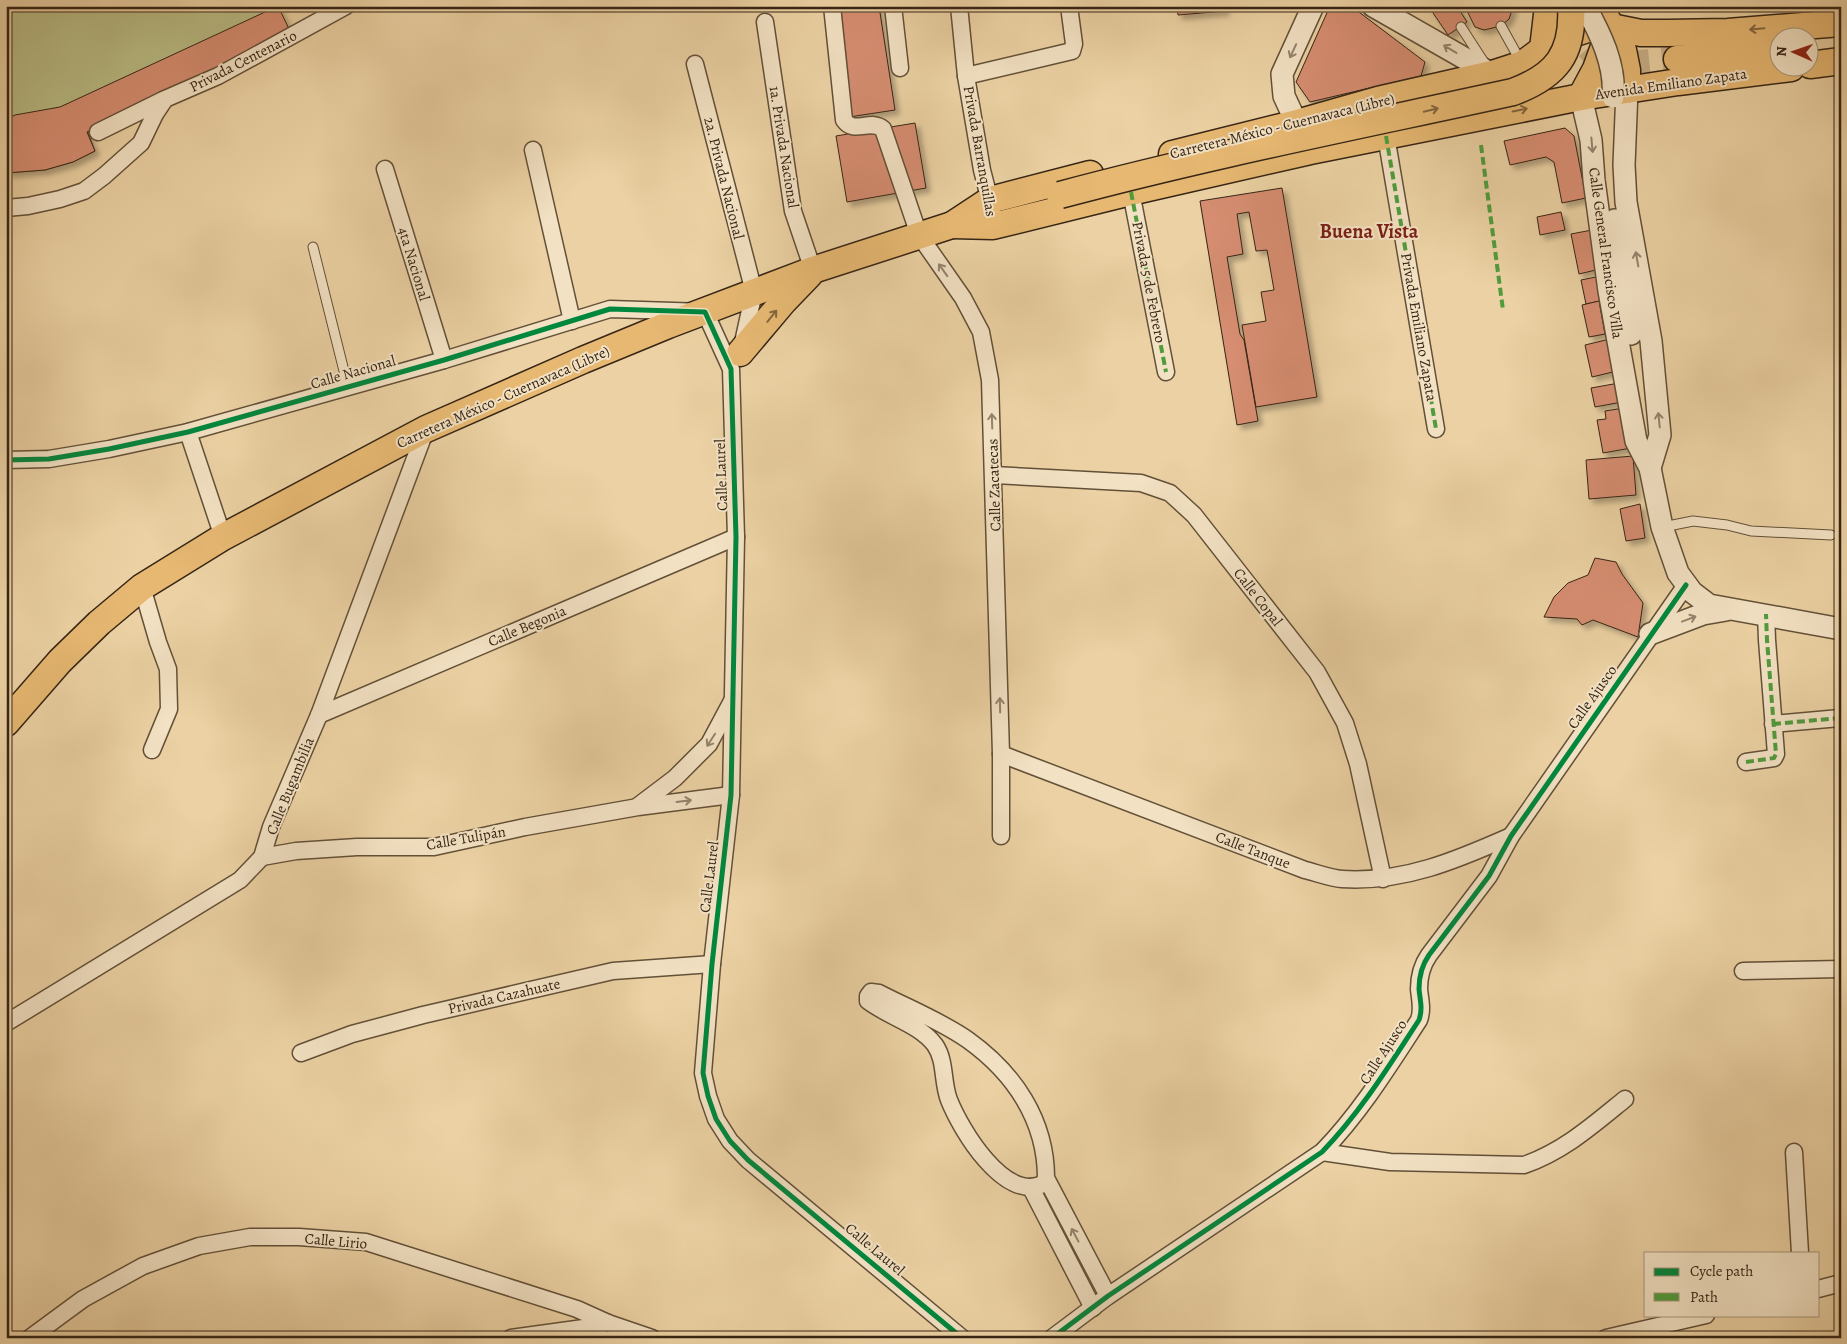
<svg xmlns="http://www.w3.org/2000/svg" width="1847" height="1344" font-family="Alegreya,serif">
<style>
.green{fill:#b9bb84;stroke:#78704c}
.building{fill:#d68d71;stroke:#362515;filter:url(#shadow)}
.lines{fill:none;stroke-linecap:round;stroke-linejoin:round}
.primary-tunnel{stroke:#c7af87;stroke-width:26;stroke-dasharray:26 13;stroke-linecap:butt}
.service-casing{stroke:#635038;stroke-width:11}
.minor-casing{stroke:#635038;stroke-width:19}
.tertiary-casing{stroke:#635038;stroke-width:24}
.primary-casing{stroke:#362515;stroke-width:29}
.service{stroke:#f2e1c3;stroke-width:9}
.minor{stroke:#f2e1c3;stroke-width:16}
.tertiary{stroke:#f2e1c3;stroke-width:21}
.primary{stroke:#e6b872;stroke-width:26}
.tertiary-bridge-casing{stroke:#635038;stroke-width:24;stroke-linecap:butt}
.primary-bridge-casing{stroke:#362515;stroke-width:29;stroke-linecap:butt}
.tertiary-bridge{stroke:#f2e1c3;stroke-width:21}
.primary-bridge{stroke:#e6b872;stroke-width:26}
.quiet{stroke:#519b3d;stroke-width:4;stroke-dasharray:8 4;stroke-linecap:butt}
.cycleway-casing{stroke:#f2e1c3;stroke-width:8}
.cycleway{stroke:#00873e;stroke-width:5}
.oneway{stroke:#85673f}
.oneway2{stroke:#94836c}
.labels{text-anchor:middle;stroke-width:4;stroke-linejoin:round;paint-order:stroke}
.street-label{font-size:15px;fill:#362515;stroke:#f2e1c3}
.district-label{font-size:20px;font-weight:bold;fill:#7a1f14;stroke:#f2e1c3}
</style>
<defs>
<filter id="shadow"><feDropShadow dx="4.5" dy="4.5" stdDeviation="2.5" flood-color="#0004"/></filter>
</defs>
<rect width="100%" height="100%" fill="#ebd1a3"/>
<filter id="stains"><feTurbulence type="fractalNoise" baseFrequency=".004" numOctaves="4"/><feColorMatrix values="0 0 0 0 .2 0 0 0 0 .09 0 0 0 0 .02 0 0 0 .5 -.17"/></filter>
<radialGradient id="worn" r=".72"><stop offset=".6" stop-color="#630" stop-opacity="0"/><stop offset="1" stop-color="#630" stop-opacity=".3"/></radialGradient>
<!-- green -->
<polygon class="green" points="6,6 278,6 88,132 95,151 73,162 45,170 6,173"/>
<!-- building -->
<g class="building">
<polygon points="278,6 291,33 87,132 95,151 73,162 45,170 6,173 6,119 15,115 60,107"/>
<polygon points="832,6 879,6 895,110 849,117"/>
<polygon points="1177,6 1224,6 1225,11 1178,15"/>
<polygon points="1330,6 1351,6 1425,62 1421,76 1310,102 1296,82"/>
<polygon points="1430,6 1457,6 1467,22 1448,35 1429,7"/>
<polygon points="1468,6 1513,6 1513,7 1509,19 1501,26 1484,30 1475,27 1467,11"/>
<polygon points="915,123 926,188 847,202 836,136"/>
<polygon points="1565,128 1574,136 1586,198 1562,203 1554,162 1546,157 1510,165 1504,141"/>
<polygon points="1282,188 1317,397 1256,407 1242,325 1266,321 1261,292 1274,290 1267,250 1256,251 1249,212 1237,214 1243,254 1227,257 1240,334 1244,340 1258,421 1237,425 1200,201"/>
<polygon points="1561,212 1565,230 1540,235 1537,217"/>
<polygon points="1592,230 1600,269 1579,274 1571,234"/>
<polygon points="1601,276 1605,300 1586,304 1581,280"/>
<polygon points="1599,301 1605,334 1589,337 1582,305"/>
<polygon points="1610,339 1617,371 1592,377 1585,345"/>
<polygon points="1619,383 1622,402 1595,407 1591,388"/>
<polygon points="1624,408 1631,448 1603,453 1597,420 1606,419 1605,411"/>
<polygon points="1633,456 1636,495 1589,499 1586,460"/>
<polygon points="1640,504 1645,538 1626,541 1620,509"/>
<polygon points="1595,558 1616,562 1622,574 1643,603 1638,637 1593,620 1582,625 1577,619 1544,617 1554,597 1568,583 1588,575"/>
</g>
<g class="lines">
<!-- primary-tunnel -->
<path class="primary-tunnel" d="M1569,14C1574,26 1583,44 1594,53C1616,70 1652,61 1677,59"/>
<defs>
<g id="service">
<polyline points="1501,26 1521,62"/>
<polyline points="1461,27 1485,64"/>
<polyline points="313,247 348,387"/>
<polyline points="1663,527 1693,521 1727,525 1751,531 1831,535"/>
</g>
<g id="minor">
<path d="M832,6L844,120C854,135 871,118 883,129L919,235L963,298L981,332L990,380L1001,754V836"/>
<polyline points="893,6 900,68"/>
<polyline points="959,6 966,76 982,170 992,209"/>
<polyline points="765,22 793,211 813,270"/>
<polyline points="695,64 754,292 742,347"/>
<polyline points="966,76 1072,51 1074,44 1069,6"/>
<polyline points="98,132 163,100"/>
<polyline points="1386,136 1436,429"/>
<polyline points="533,150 572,321"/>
<polyline points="385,169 444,360"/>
<polyline points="1131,192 1166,372"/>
<polyline points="6,208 28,206 60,199 84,191 104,176 141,143 155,114 165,99 218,76 346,6"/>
<polyline points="188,432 223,537"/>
<polyline points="6,460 49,459 109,449 188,432 444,360 610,309 705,312 731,369 736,537 731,795 712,964 703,1073 708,1096 716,1119 730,1141 748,1160 962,1338"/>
<polyline points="994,475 1141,483 1170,493 1194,515 1317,672 1345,723 1358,764 1383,879"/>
<polyline points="142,587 158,642 168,669 169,709 152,750"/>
<polyline points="319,715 736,537"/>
<polyline points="1773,724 1840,718"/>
<path d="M1001,754L1305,870C1317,873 1330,878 1342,879C1403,883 1457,860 1511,836"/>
<polyline points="1746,762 1774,758 1776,754 1767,640 1766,614"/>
<polyline points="638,806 675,778 709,744 732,701"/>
<polyline points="262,857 296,851 357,847 434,847 525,827 638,807 731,795"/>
<polyline points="1743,971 1841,969"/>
<polyline points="6,1023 240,880 262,857 271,827 319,715 426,429"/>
<polyline points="301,1053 352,1034 423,1015 613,971 712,964"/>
<path d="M1322,1152L1390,1162L1524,1165C1564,1151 1593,1125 1625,1099"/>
<polyline points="1794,1152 1800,1253"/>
<path d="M1046,1178L1043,1184C1004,1202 961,1130 949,1100C942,1082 946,1061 935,1045C919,1024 889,1017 868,1001V996L871,992L879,993C908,1008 941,1021 968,1040C1014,1073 1046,1120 1046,1178L1108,1296"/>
<polyline points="1031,1188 1093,1308"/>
<polyline points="1818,1289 1841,1283"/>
<polyline points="30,1338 83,1299 143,1266 199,1246 250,1237 299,1237 366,1242 577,1309 608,1323 652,1338"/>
<polyline points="511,1338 591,1327 608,1323"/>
<path d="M1052,1338L1108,1296L1322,1152C1360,1113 1389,1066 1419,1020C1423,1009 1420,1000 1419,989C1419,976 1422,965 1429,955L1489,876L1511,836L1686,585"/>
<polyline points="1606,1338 1706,1315"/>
</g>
<g id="tertiary">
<polyline points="1373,6 1492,74"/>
<polyline points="1627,90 1624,165 1626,202 1651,341 1660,435 1650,468"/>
<polyline points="1581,97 1591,140 1594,180 1609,291 1636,441 1650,468 1662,527 1678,573 1692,592 1709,605 1841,629"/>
<polyline points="1303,137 1284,96 1282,74 1313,6"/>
<polyline points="1615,220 1631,334"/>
<polyline points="1650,634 1703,614 1726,610"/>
</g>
<g id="primary">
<polyline points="1600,6 1623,50 1627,70 1627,90"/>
<polyline points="1543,49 1548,6"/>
<polyline points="1677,59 1780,49"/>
<polyline points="1810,65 1841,61"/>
<polyline points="1581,97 1596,69 1610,30"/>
<polyline points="1172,154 1297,123 1378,100 1492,74 1523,64 1543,49 1572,34 1597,26 1611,27 1641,33 1667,33 1728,32 1841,23"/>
<polyline points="952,225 993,226 1131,192 1310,151 1581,97 1678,82 1791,68"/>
<polyline points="740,353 783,302 809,275"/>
<polyline points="6,723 60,661 99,623 142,587 223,537 426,429 583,360 668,325 813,270 952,225 990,200 1090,174"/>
</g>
</defs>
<!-- service casing -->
<use href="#service" class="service-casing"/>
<!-- minor casing -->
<use href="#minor" class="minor-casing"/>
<!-- tertiary casing -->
<use href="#tertiary" class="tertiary-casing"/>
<!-- primary casing -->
<use href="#primary" class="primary-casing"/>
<!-- service -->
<use href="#service" class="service"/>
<!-- minor -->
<use href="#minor" class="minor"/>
<!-- tertiary -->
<use href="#tertiary" class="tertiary"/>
<!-- primary -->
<use href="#primary" class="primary"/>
<defs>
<path id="tertiary-bridge" d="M1585,6C1600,33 1616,65 1613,97"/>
<path id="primary-bridge" d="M1060,195C1209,155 1362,125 1513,92C1556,76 1574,54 1571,6"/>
</defs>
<!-- tertiary-bridge casing -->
<use href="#tertiary-bridge" class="tertiary-bridge-casing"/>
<!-- primary-bridge casing -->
<use href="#primary-bridge" class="primary-bridge-casing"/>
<!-- tertiary-bridge -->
<use href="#tertiary-bridge" class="tertiary-bridge"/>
<!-- primary-bridge -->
<use href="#primary-bridge" class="primary-bridge"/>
<!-- quiet -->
<g class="quiet">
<polyline points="1386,136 1436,429"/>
<polyline points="1481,145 1503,310"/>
<polyline points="1131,192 1166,372"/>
<polyline points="1773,724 1840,718"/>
<polyline points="1746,762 1774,758 1776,754 1767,640 1766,614"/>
</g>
<defs>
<g id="cycleway">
<polyline points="6,460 49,459 109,449 188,432 444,360 610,309 705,312 731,369 736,537 731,795 712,964 703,1073 708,1096 716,1119 730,1141 748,1160 962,1338"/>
<path d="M1052,1338L1108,1296L1322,1152C1360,1113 1389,1066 1419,1020C1423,1009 1420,1000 1419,989C1419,976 1422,965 1429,955L1489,876L1511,836L1686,585"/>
</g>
</defs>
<!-- cycleway casing -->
<use href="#cycleway" class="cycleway-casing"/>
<!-- cycleway -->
<use href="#cycleway" class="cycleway"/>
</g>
<!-- one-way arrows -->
<defs><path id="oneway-shaft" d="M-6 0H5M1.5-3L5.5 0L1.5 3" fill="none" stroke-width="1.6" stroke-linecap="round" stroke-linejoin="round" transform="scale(1.25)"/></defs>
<g class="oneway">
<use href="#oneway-shaft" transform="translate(1757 29) rotate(175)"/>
<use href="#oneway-shaft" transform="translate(1431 110) rotate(-13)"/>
<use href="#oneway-shaft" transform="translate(1520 110) rotate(-12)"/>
<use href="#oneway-shaft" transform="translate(772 316) rotate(-51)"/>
</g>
<g class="oneway2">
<use href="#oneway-shaft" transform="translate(1450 49) rotate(-149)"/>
<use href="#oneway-shaft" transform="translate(1293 51) rotate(115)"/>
<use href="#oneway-shaft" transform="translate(1592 145) rotate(85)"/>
<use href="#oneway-shaft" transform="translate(1637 259) rotate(-100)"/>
<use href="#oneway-shaft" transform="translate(943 270) rotate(-125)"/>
<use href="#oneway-shaft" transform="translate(1659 420) rotate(-96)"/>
<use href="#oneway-shaft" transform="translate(992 421) rotate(-92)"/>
<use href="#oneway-shaft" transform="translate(1689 619) rotate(-21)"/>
<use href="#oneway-shaft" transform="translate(1000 705) rotate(-91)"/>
<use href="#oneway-shaft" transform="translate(711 740) rotate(123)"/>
<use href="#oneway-shaft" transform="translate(684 801) rotate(-7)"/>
<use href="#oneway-shaft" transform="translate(1075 1235) rotate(-118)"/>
</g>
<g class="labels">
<!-- street labels -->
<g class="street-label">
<text transform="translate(243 61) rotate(-27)" y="5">Privada Centenario</text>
<text transform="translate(1671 84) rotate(-8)" y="5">Avenida Emiliano Zapata</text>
<text transform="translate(1282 126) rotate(-14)" y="5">Carretera México - Cuernavaca (Libre)</text>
<text transform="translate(784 147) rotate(81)" y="5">1a. Privada Nacional</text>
<text transform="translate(980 151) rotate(80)" y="5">Privada Barranquillas</text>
<text transform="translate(724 178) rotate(76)" y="5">2a. Privada Nacional</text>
<text transform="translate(1606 253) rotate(82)" y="5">Calle General Francisco Villa</text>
<text transform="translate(414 264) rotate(73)" y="5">4ta Nacional</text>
<text transform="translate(1149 282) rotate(79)" y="5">Privada 5 de Febrero</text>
<text transform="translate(1419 327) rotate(80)" y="5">Privada Emiliano Zapata</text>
<text transform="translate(353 372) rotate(-16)" y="5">Calle Nacional</text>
<text transform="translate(503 397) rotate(-24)" y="5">Carretera México - Cuernavaca (Libre)</text>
<text transform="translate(721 475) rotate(-92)" y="5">Calle Laurel</text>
<text transform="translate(994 485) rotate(-92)" y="5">Calle Zacatecas</text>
<text transform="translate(1258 597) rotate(52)" y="5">Calle Copal</text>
<text transform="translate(527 626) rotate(-23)" y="5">Calle Begonia</text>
<text transform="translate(1592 697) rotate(-55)" y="5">Calle Ajusco</text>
<text transform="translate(290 786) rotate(-68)" y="5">Calle Bugambilia</text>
<text transform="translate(466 838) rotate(-10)" y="5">Calle Tulipán</text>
<text transform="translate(1253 850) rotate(21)" y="5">Calle Tanque</text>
<text transform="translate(709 877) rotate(-83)" y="5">Calle Laurel</text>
<text transform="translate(504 996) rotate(-13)" y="5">Privada Cazahuate</text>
<text transform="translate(1383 1052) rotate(-57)" y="5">Calle Ajusco</text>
<text transform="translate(336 1241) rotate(5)" y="5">Calle Lirio</text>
<text transform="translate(875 1249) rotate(40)" y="5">Calle Laurel</text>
</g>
<!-- district labels -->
<g class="district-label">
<text x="1369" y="238">Buena Vista</text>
</g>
</g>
<!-- margin -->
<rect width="1847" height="1344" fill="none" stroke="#ebd1a3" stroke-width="25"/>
<rect x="8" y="8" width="1832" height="1329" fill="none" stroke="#362515" stroke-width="2.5"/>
<rect x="12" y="12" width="1822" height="1319" fill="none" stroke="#362515"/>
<!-- legend -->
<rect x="1644" y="1252" width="175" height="65" fill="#f2e1c3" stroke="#a7967d"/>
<rect x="1654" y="1268" width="25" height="8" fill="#00873e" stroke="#a7967d"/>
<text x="1690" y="1276" font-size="15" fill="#362515">Cycle path</text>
<rect x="1654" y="1293" width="25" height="8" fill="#519b3d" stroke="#a7967d"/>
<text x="1690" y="1302" font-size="15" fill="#362515">Path</text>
<!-- north arrow -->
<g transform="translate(1794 52) rotate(272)"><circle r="24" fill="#f2e1c3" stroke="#a7967d"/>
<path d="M0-4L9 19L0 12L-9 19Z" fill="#8f2418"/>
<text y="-8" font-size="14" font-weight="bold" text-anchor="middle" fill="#362515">N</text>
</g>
<rect width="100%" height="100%" filter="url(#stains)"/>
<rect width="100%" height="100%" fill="url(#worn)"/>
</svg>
